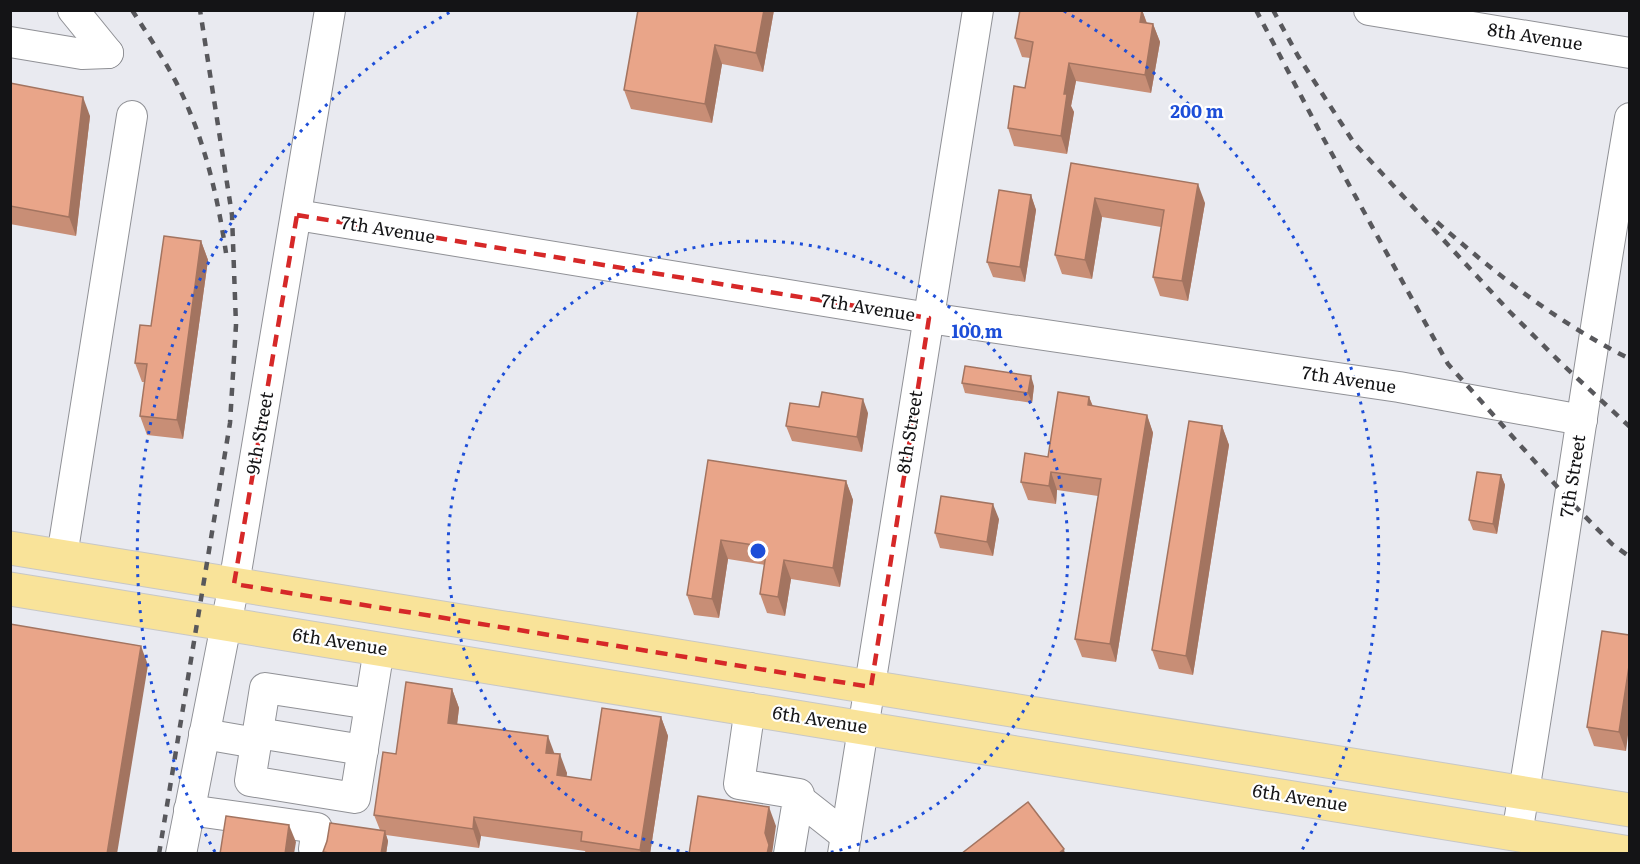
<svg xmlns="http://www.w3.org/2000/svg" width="1640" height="864" font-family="Literata,serif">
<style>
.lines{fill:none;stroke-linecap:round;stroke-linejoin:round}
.minor-casing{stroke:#909196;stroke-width:32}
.major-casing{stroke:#c7c7c7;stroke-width:35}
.minor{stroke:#fff;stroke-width:30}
.major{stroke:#f9e399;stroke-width:33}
.rail{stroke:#58585c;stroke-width:4.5;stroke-dasharray:8 8;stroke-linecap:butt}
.wall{fill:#c88e76}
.shaded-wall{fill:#a37460}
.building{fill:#e9a589;stroke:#a37460;stroke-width:1.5}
.marked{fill:none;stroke:#d62828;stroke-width:4.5;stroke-dasharray:12 8;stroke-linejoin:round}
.ring{fill:none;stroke:#1d4ed8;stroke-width:3;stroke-dasharray:3 6}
.labels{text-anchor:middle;stroke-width:4.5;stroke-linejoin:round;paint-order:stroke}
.street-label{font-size:18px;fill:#141416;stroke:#fff}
.centre{fill:#1d4ed8;stroke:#fff;stroke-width:3}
.ring-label{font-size:18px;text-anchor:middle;font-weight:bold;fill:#1d4ed8;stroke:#fff;stroke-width:4.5;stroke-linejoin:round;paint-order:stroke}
</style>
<rect width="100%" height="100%" fill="#e9eaf0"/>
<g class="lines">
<defs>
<g id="minor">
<polyline points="73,10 108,53"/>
<polyline points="1369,10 1630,53"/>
<polyline points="10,42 82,54 108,53"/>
<polyline points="297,215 929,318 1399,387 1582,420"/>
<polyline points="62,556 132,116"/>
<polyline points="370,704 265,688 250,781 355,798 379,649"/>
<polyline points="750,708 739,784 799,794 789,854"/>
<polyline points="258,733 363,750"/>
<polyline points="204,734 256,743"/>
<polyline points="799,799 846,836"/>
<polyline points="189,810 317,828 314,849"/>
<path d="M1517,834C1557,595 1589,356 1630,118"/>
<polyline points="181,854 234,584 330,10"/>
<polyline points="843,854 978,10"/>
</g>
<g id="major">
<polyline points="10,548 1630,810"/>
<polyline points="10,589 1630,853"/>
</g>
</defs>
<!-- minor casing -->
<use href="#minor" class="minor-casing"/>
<!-- major casing -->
<use href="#major" class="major-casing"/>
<!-- minor -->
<use href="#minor" class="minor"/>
<!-- major -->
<use href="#major" class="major"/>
<!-- rail -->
<g class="rail">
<path d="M132,10C153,43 175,75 189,110C208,155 219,205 226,253"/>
<polyline points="1256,10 1321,134 1448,364 1569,500 1612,544 1630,557"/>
<polyline points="1273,10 1298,56 1354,143 1510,312 1563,365 1630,427"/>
<path d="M1437,222C1497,275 1558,323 1630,359"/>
<polyline points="159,854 230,423 236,325 232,215 200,10"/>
</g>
</g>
<!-- wall -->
<g class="wall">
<polygon points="638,10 774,10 763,72 722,64 712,123 631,109 624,90"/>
<polygon points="1142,10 1147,23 1153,24 1160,42 1151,93 1076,81 1071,106 1074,112 1067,154 1014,146 1008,128 1025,88 1030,58 1022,57 1015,38"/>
<polygon points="10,83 90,116 76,236 10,224"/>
<polygon points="1071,163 1205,203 1188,301 1160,296 1153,277 1161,227 1102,217 1092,279 1062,274 1055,255"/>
<polygon points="1031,195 1036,210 1025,282 993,277 987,262"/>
<polygon points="201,241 208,260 183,439 147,435 140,416 145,382 142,382 135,363 151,326"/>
<polygon points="962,383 1034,386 1032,403 965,393"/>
<polygon points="1089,397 1093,406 1147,415 1153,433 1116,662 1082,657 1075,639 1098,496 1057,490 1056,504 1028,500 1021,482 1048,457"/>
<polygon points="819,407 868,413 862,452 792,441 786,426"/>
<polygon points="1222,426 1229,445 1193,675 1159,669 1152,650"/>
<polygon points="708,460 846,481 853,500 840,587 791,579 785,616 767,613 760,594 765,565 728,559 719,618 694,615 687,595"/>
<polygon points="1501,475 1505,485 1497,534 1473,530 1469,520"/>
<polygon points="999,519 993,556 940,548 935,533"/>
<polygon points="1629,635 1626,751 1594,746 1587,727"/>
<polygon points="452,689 459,708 457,724 554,754 567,773 566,777 591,780 661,717 668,736 650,854 586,854 585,851 481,836 479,848 386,835 388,841 386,854 324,854 323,852 380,830 374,815 396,754"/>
</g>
<!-- shaded-wall -->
<g class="shaded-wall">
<polygon points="764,10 774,10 763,72 756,53"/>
<polygon points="1142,10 1148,27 1140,22"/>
<polygon points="1153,24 1160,42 1151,93 1145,75"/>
<polygon points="715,45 722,64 712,123 705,104"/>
<polygon points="1069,63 1076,81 1071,106 1074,112 1067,154 1061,136 1064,94"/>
<polygon points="83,97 90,116 76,236 69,217"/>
<polygon points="1198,184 1205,203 1188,301 1182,281"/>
<polygon points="1031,195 1036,210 1025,282 1020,267"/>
<polygon points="1095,198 1102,217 1092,279 1085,260"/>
<polygon points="201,241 208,260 183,439 177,420"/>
<polygon points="1031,376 1034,386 1032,403 1028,393"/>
<polygon points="1089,397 1096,415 1088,405"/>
<polygon points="863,399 868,413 862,452 857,437"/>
<polygon points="1147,415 1153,433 1116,662 1110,644"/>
<polygon points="1222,426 1229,445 1193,675 1186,656"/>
<polygon points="1051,472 1057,490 1056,504 1049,486"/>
<polygon points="1501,475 1505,485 1497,534 1493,524"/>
<polygon points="846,481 853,500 840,587 833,568"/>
<polygon points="993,504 999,519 993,556 987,542"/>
<polygon points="721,540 728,559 719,618 712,599"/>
<polygon points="784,560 791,579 785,616 778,597"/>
<polygon points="141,646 148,665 117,854 107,854"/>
<polygon points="1629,667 1629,727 1626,751 1619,732"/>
<polygon points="452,689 459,708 455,742 448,723"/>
<polygon points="661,717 668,736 650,854 641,854 640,850"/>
<polygon points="548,736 555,755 546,753"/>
<polygon points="560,754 567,773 564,795 557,775"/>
<polygon points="769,807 776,826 772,854 767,854 765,833"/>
<polygon points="474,817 481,836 479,848 473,829"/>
<polygon points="289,825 296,842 294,854 285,854"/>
<polygon points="385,831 388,841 386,854 381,854"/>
<polygon points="1064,849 1065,854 1058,854"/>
</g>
<!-- building -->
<g class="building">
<polygon points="638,10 764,10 756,53 715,45 705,104 624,90"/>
<polygon points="1020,10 1142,10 1140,22 1153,24 1145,75 1069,63 1064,94 1067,94 1061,136 1008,128 1014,86 1025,88 1033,42 1015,38"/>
<polygon points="10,83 83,97 69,217 10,206"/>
<polygon points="1071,163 1198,184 1182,281 1153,277 1164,210 1095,198 1085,260 1055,255"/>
<polygon points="999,190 1031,195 1020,267 987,262"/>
<polygon points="164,236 201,241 177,420 140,416 147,364 135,363 140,325 151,326"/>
<polygon points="965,366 1031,376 1028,393 962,383"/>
<polygon points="822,392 863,399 857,437 786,426 790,403 819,407"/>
<polygon points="1058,392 1089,397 1088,405 1147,415 1110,644 1075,639 1101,479 1051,472 1049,486 1021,482 1025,453 1048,457"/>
<polygon points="1189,421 1222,426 1186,656 1152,650"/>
<polygon points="708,460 846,481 833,568 784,560 778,597 760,594 767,547 721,540 712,599 687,595"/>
<polygon points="1477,472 1501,475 1493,524 1469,520"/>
<polygon points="941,496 993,504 987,542 935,533"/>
<polygon points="10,624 141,646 107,854 10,854"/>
<polygon points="1602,631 1629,635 1629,666 1619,732 1587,727"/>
<polygon points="406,682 452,689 448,723 548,736 546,753 560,754 557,775 591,780 602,708 661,717 640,850 581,841 582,832 474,817 473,829 374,815 383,752 396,754"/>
<polygon points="698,796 769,807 765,833 769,845 767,854 689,854"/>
<polygon points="1028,802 1064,849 1058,854 961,854"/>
<polygon points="226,816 289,825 285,854 220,854"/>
<polygon points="330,823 385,831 381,854 336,854 323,852 327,841"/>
</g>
<!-- marked area -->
<path class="marked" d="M297,215L929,318L871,687L234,584Z"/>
<!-- distance rings -->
<g class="ring">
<path d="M688 853A310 310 0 1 1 828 853"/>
<path d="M215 852A621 621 0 0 1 452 11M1064 11A621 621 0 0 1 1301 852"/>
</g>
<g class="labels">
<!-- street labels -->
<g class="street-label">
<text transform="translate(1535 37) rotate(9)" y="6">8th Avenue</text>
<text transform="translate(388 230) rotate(9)" y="6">7th Avenue</text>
<text transform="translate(868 308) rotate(9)" y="6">7th Avenue</text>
<text transform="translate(1349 380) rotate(9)" y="6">7th Avenue</text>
<text transform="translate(910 432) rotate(-81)" y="6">8th Street</text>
<text transform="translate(260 433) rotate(-80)" y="6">9th Street</text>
<text transform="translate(1573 476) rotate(-81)" y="6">7th Street</text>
<text transform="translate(340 642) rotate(9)" y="6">6th Avenue</text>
<text transform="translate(820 720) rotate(9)" y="6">6th Avenue</text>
<text transform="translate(1300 798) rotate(9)" y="6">6th Avenue</text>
</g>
</g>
<circle cx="758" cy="551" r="9" class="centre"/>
<g class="ring-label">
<text x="1197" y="118">200 m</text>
<text x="977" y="338">100 m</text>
</g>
<!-- border -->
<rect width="1640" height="864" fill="none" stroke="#141416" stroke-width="24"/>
</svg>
